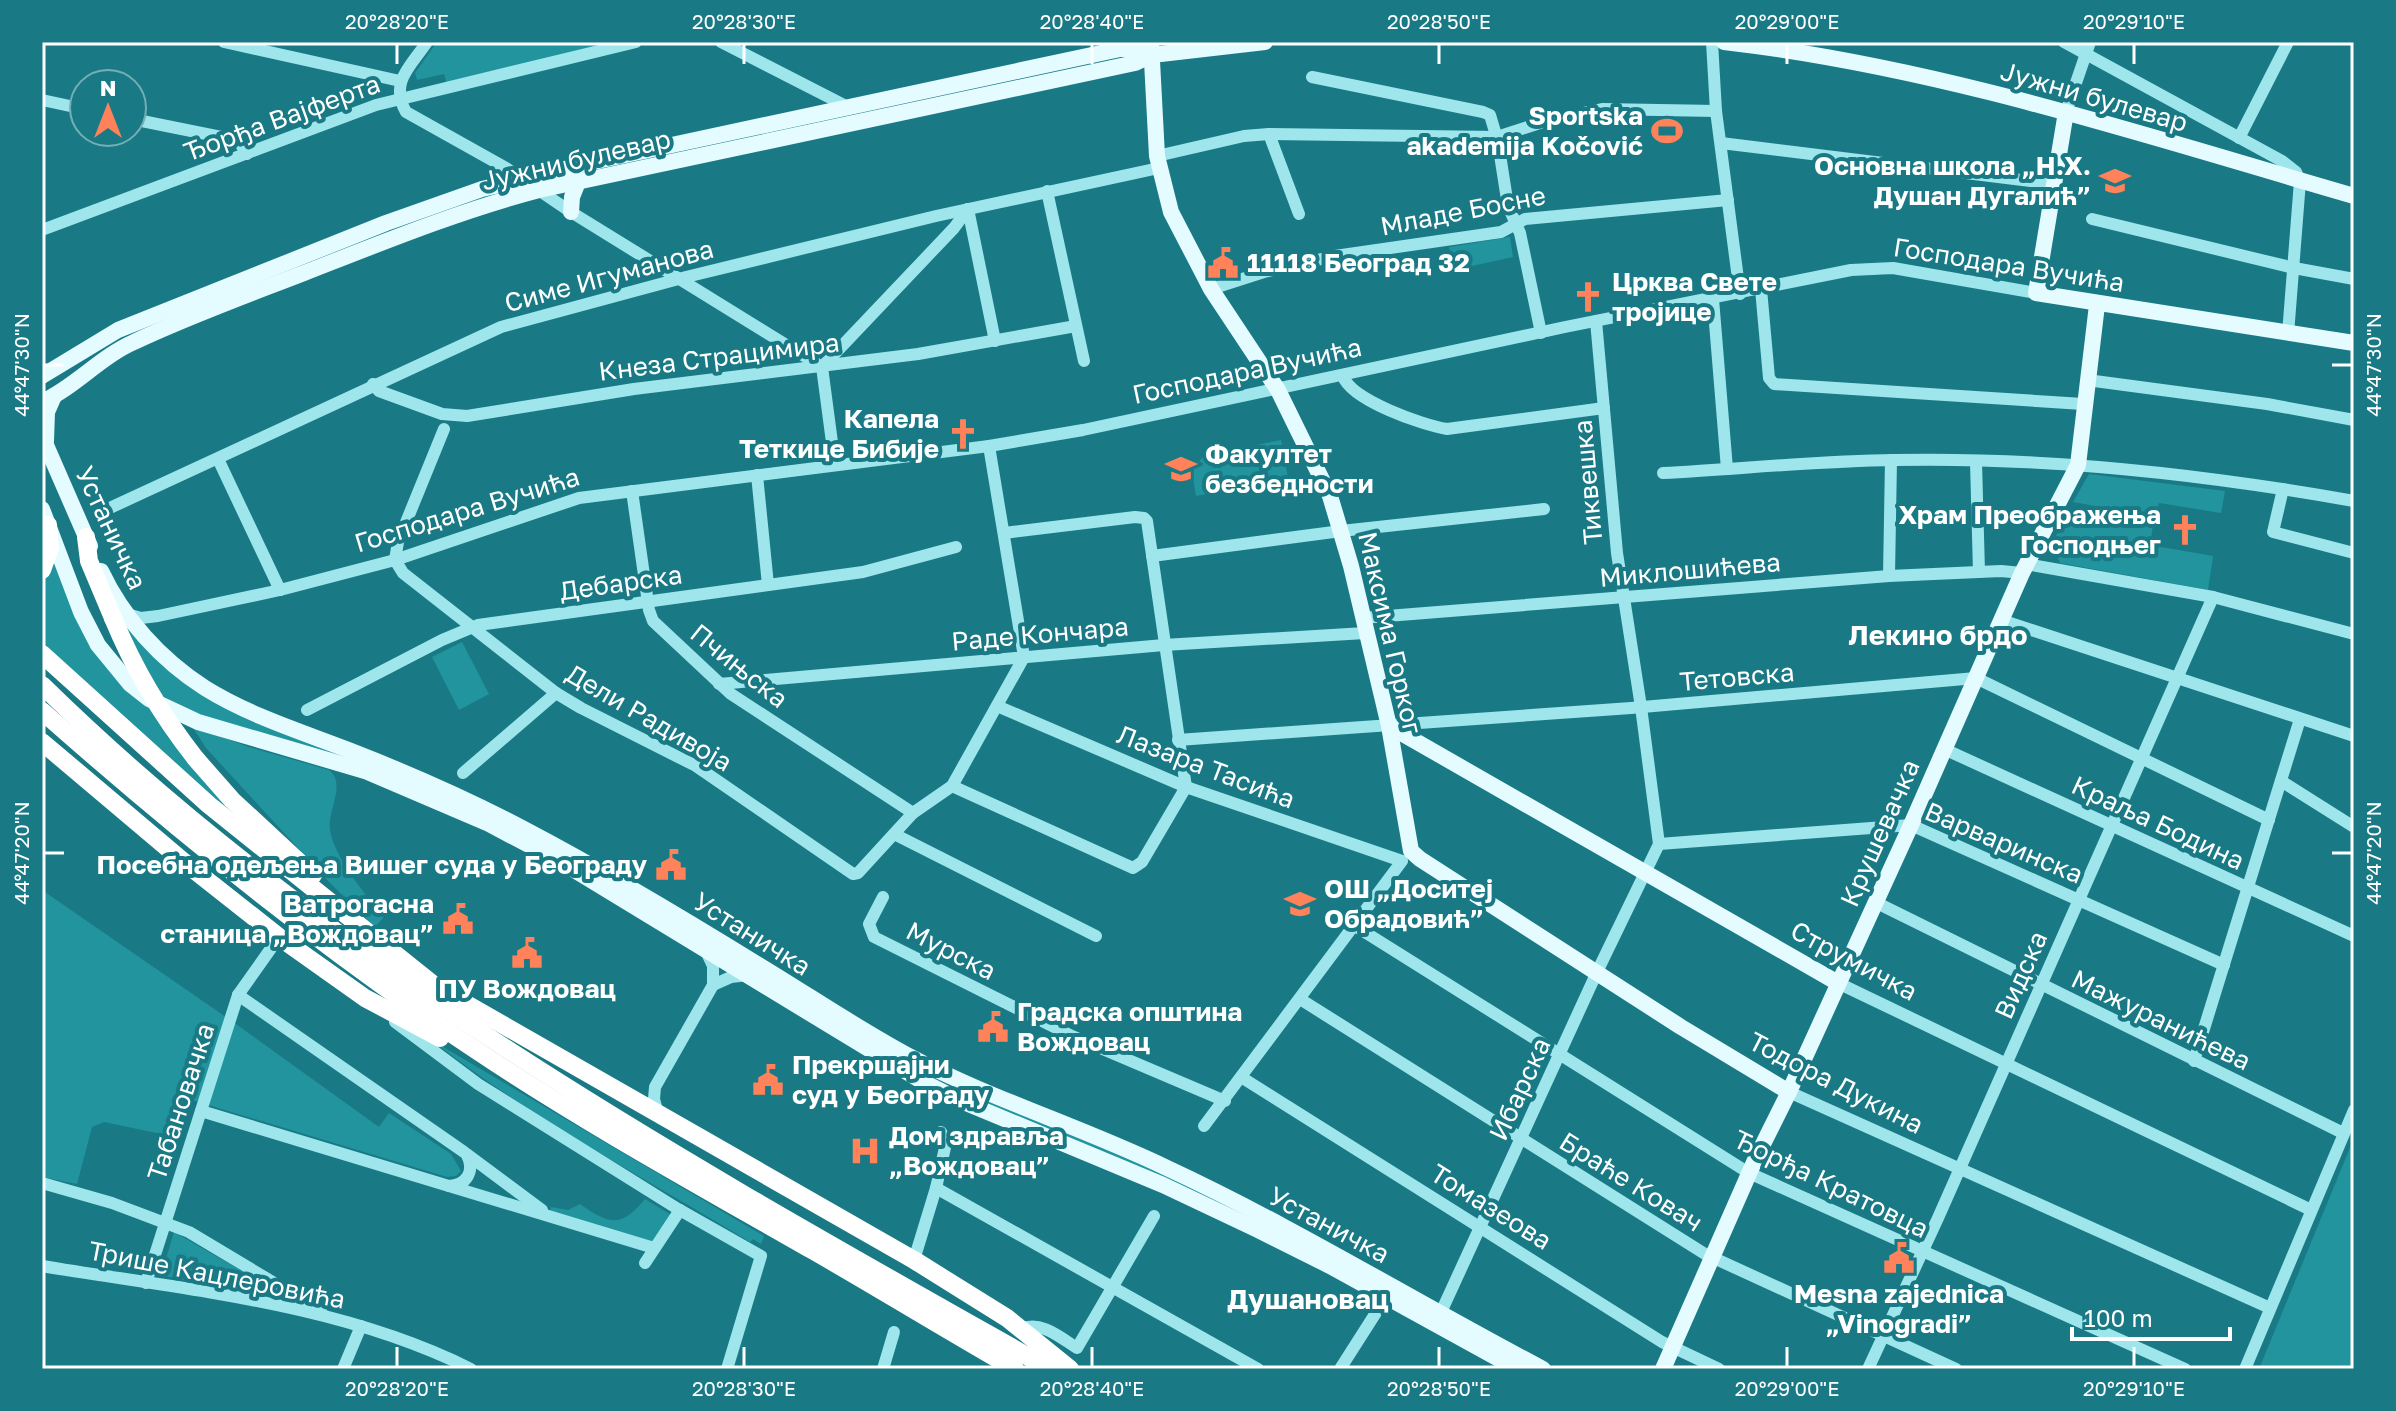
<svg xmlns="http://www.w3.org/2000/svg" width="2396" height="1411" font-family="'Golos Text',sans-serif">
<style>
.green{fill:#21949e}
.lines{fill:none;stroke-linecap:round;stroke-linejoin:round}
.minor{stroke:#9ee6ec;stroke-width:12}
.major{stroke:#e4fbff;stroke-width:16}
.highway{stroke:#fff;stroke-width:18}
.highway-bridge{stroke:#fff;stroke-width:18}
.ticks{fill:none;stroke:#fff;stroke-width:3}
.labels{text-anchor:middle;stroke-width:8;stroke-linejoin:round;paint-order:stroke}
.street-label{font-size:26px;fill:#fff;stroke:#197a85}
.poi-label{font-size:26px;font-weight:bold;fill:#fff;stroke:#197a85;text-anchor:start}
.neighbourhood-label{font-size:28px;font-weight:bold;fill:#fff;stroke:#197a85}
.neatline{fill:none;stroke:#fff;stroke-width:3}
.ticks-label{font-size:20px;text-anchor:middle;fill:#fff}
</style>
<rect width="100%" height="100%" fill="#197a85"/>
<!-- green -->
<g class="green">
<polygon points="437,42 619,42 447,84 444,74 417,80 415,73"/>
<polygon points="1510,237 1513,257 1454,270 1449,247"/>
<polygon points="1281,440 1288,478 1196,496 1192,473 1203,456"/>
<polygon points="2089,474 2225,491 2221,513 2159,503 2155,517 2073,502"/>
<polygon points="2070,510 2153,525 2150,545 2213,556 2208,590 2060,563 2052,543"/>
<polygon points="55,560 76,616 151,709 311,882 42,647 42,583"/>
<polygon points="123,623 161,662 377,767 186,710 160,694"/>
<polygon points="462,642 489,694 459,710 432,657"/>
<path d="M192,726L249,747L329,770C347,784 327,810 330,830C334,857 366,896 384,917L375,927L330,883L206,748Z"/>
<polygon points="42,890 236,1024 379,1127 389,1113 451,1154 461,1171 456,1176 447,1177 185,1098 171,1136 104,1122 92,1127 77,1184 42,1177"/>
<path d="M433,1041L764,1236L761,1244L753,1239L750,1242C643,1177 531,1118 433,1041Z"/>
<polygon points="971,1091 1142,1162 1265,1224 968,1095"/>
<polygon points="2354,1138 2354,1369 2259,1369"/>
<path d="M645,1199L673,1216L652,1245L550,1213L551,1207L568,1210L580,1204C610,1225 621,1228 645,1199Z"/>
<polygon points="174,1232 258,1280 260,1288 250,1294 161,1275"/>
</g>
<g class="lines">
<!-- minor -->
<g class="minor">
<polyline points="224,42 400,81"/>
<path d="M427,42C411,66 389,82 406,112L506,168L571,212L822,367"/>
<polyline points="721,42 848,107"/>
<polyline points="1712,42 1716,111 1740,294"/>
<polyline points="2064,42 2282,161 2296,172 2300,181 2288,334"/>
<polyline points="1312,77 1483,112 1490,115 1498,142 1508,206 1520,233 1541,333"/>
<polyline points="42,100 84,109"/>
<polyline points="2066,112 2090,42"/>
<polyline points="132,119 231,139 240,143 247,154"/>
<polyline points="1269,134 1299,214"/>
<polyline points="2239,138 2288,42"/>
<polyline points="1721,143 2054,184"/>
<polyline points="1157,156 1244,136 1269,134 1497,137 1546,121 1602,109 1716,111"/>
<polyline points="1047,191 1084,361"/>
<polyline points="968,209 995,341"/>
<polyline points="2092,219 2294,268 2354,279"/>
<polyline points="42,230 376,105 636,42"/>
<polyline points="1211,289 1264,272 1335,256 1501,232 1525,219 1728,200"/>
<polyline points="1761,289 1769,378 1774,384 2083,404"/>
<polyline points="1713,299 1727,469"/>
<polyline points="822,367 954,228 968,209"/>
<polyline points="822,367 835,465"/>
<path d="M1343,376C1351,400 1422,425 1447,429L1604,408"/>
<polyline points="2087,380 2267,404 2354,420"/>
<polyline points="373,384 379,391 442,414 467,416 634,389 918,354 1076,326"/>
<polyline points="218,459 280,590"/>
<polyline points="1976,462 1979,572"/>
<path d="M1663,473C1739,469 1817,461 1894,460C2047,457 2203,474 2354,501"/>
<polyline points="757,475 768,585"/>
<polyline points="2283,489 2273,532 2354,553"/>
<polyline points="632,491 649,610 653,621 731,694 913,813"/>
<polyline points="99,513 501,327 686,277 936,216 1159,168"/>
<polyline points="1152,556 1341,531 1544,509"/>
<polyline points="395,560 403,573 556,693 581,708 696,766 853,874 858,873 913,813 952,786 1024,657 989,446"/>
<polyline points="395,560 398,542 444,429"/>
<polyline points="2026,564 2213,597 2354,634"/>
<polyline points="1889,576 1891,460"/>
<polyline points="127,614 141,618 158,616 280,590 395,560 579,498 989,446 1083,430 1565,327 1851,270 1893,268 2036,293"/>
<polyline points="1362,618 1889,576 2001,571 2022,573"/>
<polyline points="2001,620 2354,736"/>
<polyline points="719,684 1164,645 1365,633"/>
<polyline points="997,706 1186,787 1402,861 1204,1126"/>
<polyline points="307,710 442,640 478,625 863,572 956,547"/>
<polyline points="1178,740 1631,708 1976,678 2269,820"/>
<polyline points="1944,749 2354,936"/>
<polyline points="463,773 556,693"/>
<polyline points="2281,781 2354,827"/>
<polyline points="952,786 1133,868 1142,862 1186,787 1147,521 1144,518 1135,517 1004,533"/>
<polyline points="894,834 1096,936"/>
<polyline points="1659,844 1911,825 2224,965"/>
<polyline points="883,897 869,924 874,937 1072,1036 1225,1101"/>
<polyline points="1875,902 2343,1133"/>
<polyline points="1355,926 1749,1173 2185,1369"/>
<polyline points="1838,983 2311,1210"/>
<polyline points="713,985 731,977 748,975"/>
<polyline points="238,995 464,1152 542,1210"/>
<polyline points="1300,999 1705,1254 1956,1369"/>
<polyline points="395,1022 478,1084 678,1209 761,1256 727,1369"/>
<polyline points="2194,1061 2300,719"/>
<polyline points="1241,1077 1662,1342 1719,1369"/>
<polyline points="1789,1092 2270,1308"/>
<polyline points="201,1111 654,1248"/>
<polyline points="658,1114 654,1099 655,1087 713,985 713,966 706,951"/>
<polyline points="42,1183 112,1203 189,1232 321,1311"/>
<path d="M449,1186C467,1185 475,1171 467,1155"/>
<polyline points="936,1188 1258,1369"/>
<polyline points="914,1260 936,1188 946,1143 941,1132"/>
<polyline points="645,1263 680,1210"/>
<path d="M42,1266C186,1290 339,1303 471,1369"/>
<polyline points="146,1283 238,995 279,937"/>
<polyline points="1437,1321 1597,972 1659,844 1641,707 1617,553 1596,321"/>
<path d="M1021,1329C1041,1320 1061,1338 1077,1348L1154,1216"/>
<polyline points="343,1369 361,1326"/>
<polyline points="883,1369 894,1332"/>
<polyline points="1340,1369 1386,1297"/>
<polyline points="1868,1369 1938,1218 2213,597"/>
<polyline points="2245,1369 2354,1110"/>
</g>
<!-- major -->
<g class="major">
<polyline points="1151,42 1157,156 1171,212 1211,289 1278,390 1330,496 1351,566 1389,726 1411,851 1420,859 1681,1027 1789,1092"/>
<path d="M1724,42C1940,67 2146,136 2354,196"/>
<polyline points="2066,112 2036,293 2354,343"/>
<polyline points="571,212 572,197 578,182"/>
<polyline points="42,376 118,330 386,223 482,189 602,160 1120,49 1136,49 1152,55"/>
<path d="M42,402C75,387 100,357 134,342C189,316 247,295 304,273C381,243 459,211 539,190L1135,63L1152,55L1265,42"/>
<polyline points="42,436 90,546"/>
<polyline points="46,441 47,412 54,396"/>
<polyline points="42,509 81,612 98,645 130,684 149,699 198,722 365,771 489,824 561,862 923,1082 959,1100 1163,1185 1256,1229 1330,1266 1517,1369"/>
<path d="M101,571C123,618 161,660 205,688C250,716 302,732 351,751C410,774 469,800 526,830C604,871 681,917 757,964C807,994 855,1027 907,1055C990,1099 1082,1127 1167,1168C1296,1228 1417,1303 1543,1369"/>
<polyline points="1389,726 1838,983"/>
<polyline points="1663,1369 1755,1160 1789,1092 1911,825 2022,573 2078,465 2097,305"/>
</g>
<!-- highway -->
<g class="highway">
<polyline points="86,537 89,561 113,618"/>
<polyline points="42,570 50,548 48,525"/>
<polyline points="42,654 209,805 450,998"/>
<path d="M42,685C335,972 696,1169 1050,1369"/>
<path d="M42,711C181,834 324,950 479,1052C587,1124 700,1186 812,1250C880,1289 947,1330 1015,1369"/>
<polyline points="42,742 184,862 279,937 365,998 440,1038"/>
<polyline points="196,759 232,800 313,875"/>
<polyline points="442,990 914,1260 1007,1318 1070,1369"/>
</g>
<!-- highway-bridge -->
<path class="highway-bridge" d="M113,618C134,669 162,716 196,759"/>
</g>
<!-- ticks -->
<path class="ticks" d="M397,44V64M744,44V64M1092,44V64M1439,44V64M1787,44V64M2134,44V64M44,365H64M2332,365H2352M44,853H64M2332,853H2352M397,1347V1367M744,1347V1367M1092,1347V1367M1439,1347V1367M1787,1347V1367M2134,1347V1367"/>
<!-- icons -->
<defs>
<symbol id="stadium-bare" viewBox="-9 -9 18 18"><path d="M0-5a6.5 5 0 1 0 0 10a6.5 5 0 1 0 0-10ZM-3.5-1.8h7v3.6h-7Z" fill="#ff825a" stroke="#197a85" stroke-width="2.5" paint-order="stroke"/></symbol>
<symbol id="school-bare" viewBox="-9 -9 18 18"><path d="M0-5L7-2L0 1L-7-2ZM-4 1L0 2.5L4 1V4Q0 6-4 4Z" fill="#ff825a" stroke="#197a85" stroke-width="2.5" paint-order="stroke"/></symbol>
<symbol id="civic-bare" viewBox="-9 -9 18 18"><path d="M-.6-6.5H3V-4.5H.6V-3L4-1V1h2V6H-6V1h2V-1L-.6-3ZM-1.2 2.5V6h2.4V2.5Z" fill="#ff825a" stroke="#197a85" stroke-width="2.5" paint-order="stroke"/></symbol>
<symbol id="church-bare" viewBox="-9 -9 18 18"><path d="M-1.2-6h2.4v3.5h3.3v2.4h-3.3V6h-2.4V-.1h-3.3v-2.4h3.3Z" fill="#ff825a" stroke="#197a85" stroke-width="2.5" paint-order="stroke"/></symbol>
<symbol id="university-bare" viewBox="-9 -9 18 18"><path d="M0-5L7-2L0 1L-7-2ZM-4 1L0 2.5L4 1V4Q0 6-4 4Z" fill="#ff825a" stroke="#197a85" stroke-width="2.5" paint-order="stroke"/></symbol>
<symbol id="hospital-bare" viewBox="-9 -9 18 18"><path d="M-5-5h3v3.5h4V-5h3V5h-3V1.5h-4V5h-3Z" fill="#ff825a" stroke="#197a85" stroke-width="2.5" paint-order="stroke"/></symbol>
</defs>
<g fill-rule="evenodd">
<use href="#stadium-bare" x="1645" y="109" width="44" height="44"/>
<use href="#school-bare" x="2093" y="159" width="44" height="44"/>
<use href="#civic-bare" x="1201" y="241" width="44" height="44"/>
<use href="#church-bare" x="1566" y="275" width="44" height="44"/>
<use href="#church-bare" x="941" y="412" width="44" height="44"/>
<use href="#university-bare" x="1159" y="447" width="44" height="44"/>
<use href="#church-bare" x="2163" y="508" width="44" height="44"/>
<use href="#civic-bare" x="649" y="843" width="44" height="44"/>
<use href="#school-bare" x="1278" y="882" width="44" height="44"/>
<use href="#civic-bare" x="436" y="897" width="44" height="44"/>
<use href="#civic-bare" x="505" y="931" width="44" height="44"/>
<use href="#civic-bare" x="971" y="1005" width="44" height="44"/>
<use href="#civic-bare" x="746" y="1058" width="44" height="44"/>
<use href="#hospital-bare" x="843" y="1129" width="44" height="44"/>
<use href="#civic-bare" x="1877" y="1236" width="44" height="44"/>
</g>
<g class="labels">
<!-- street labels -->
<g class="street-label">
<text transform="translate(2094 97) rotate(16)" y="9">Јужни булевар</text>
<text transform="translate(282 118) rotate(-20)" y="9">Ђорђа Вајферта</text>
<text transform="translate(576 160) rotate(-13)" y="9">Јужни булевар</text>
<text transform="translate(1463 211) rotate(-11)" y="9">Младе Босне</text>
<text transform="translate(2009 265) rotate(9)" y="9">Господара Вучића</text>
<text transform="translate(609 276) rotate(-15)" y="9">Симе Игуманова</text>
<text transform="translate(719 357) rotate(-7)" y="9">Кнеза Страцимира</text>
<text transform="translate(1247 371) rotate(-12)" y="9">Господара Вучића</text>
<text transform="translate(1588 482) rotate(-95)" y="9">Тиквешка</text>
<text transform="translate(467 510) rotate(-17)" y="9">Господара Вучића</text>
<text transform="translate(111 528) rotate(65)" y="9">Устаничка</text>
<text transform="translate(1690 570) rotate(-5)" y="9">Миклошићева</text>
<text transform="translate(621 583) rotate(-8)" y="9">Дебарска</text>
<text transform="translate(1390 633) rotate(77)" y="9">Максима Горког</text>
<text transform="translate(1040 634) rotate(-5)" y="9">Раде Кончара</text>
<text transform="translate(739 666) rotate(39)" y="9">Пчињска</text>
<text transform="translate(1737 677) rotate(-5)" y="9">Тетовска</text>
<text transform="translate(649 718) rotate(30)" y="9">Дели Радивоја</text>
<text transform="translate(1206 767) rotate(21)" y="9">Лазара Тасића</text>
<text transform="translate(2158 823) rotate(25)" y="9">Краља Бодина</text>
<text transform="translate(1880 833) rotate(-66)" y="9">Крушевачка</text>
<text transform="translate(2004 843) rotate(23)" y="9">Варваринска</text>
<text transform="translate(752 934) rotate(32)" y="9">Устаничка</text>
<text transform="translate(951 951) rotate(27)" y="9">Мурска</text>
<text transform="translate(1854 961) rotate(28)" y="9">Струмичка</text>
<text transform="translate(2021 975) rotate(-66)" y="9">Видска</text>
<text transform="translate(2161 1020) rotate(26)" y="9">Мажуранићева</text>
<text transform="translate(1836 1083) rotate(27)" y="9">Тодора Дукина</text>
<text transform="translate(1520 1089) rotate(-65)" y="9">Ибарска</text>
<text transform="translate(181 1102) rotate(-72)" y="9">Табановачка</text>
<text transform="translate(1631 1182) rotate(32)" y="9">Браће Ковач</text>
<text transform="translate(1831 1184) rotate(26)" y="9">Ђорђа Кратовца</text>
<text transform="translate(1491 1207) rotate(32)" y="9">Томазеова</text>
<text transform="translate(1329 1225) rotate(28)" y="9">Устаничка</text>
<text transform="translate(217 1275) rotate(11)" y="9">Трише Кацлеровића</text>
</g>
<!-- poi labels -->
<g class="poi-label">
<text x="1643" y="125" text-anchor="end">Sportska<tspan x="1643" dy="30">akademija Kočović</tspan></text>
<text x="2091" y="175" text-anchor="end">Основна школа „Н.Х.<tspan x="2091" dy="30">Душан Дугалић”</tspan></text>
<text x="1247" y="272">11118 Београд 32</text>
<text x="1612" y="291">Црква Свете<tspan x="1612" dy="30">тројице</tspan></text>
<text x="939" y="428" text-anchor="end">Капела<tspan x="939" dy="30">Теткице Бибије</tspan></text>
<text x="1205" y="463">Факултет<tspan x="1205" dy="30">безбедности</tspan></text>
<text x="2161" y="524" text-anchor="end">Храм Преображења<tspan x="2161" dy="30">Господњег</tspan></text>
<text x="647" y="874" text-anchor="end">Посебна одељења Вишег суда у Београду</text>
<text x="1324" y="898">ОШ „Доситеј<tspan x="1324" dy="30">Обрадовић”</tspan></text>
<text x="434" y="913" text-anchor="end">Ватрогасна<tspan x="434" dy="30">станица „Вождовац”</tspan></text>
<text x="527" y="998" text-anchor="middle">ПУ Вождовац</text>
<text x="1017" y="1021">Градска општина<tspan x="1017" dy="30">Вождовац</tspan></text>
<text x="792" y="1074">Прекршајни<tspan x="792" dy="30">суд у Београду</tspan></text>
<text x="889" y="1145">Дом здравља<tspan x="889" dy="30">„Вождовац”</tspan></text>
<text x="1899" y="1303" text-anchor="middle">Mesna zajednica<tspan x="1899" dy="30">„Vinogradi”</tspan></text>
</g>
<!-- neighbourhood labels -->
<g class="neighbourhood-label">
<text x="1938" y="645">Лекино брдо</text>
<text x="1308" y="1309">Душановац</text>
</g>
</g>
<!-- border -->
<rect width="2396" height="1411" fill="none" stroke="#197a85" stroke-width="88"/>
<!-- north arrow -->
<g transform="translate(108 108)"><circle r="38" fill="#197a85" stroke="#75afb6" stroke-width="2"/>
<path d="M0-6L14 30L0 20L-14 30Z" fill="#ff825a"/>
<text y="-12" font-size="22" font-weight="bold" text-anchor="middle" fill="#ffffff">N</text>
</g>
<!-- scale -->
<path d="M2072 1327v12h158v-12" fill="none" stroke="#ffffff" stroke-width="4"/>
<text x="2084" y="1327" font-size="24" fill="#ffffff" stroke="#197a85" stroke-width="6" paint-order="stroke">100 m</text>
<rect x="44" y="44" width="2308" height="1323" class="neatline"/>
<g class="ticks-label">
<text x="397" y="29">20°28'20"E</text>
<text x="744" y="29">20°28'30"E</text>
<text x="1092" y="29">20°28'40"E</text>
<text x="1439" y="29">20°28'50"E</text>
<text x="1787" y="29">20°29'00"E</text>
<text x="2134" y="29">20°29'10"E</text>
<text transform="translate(22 365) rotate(-90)" y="7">44°47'30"N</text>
<text transform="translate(2374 365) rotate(-90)" y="7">44°47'30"N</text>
<text transform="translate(22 853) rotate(-90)" y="7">44°47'20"N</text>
<text transform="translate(2374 853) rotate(-90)" y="7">44°47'20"N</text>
<text x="397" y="1396">20°28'20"E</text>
<text x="744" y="1396">20°28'30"E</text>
<text x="1092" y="1396">20°28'40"E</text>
<text x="1439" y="1396">20°28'50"E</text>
<text x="1787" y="1396">20°29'00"E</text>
<text x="2134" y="1396">20°29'10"E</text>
</g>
</svg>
